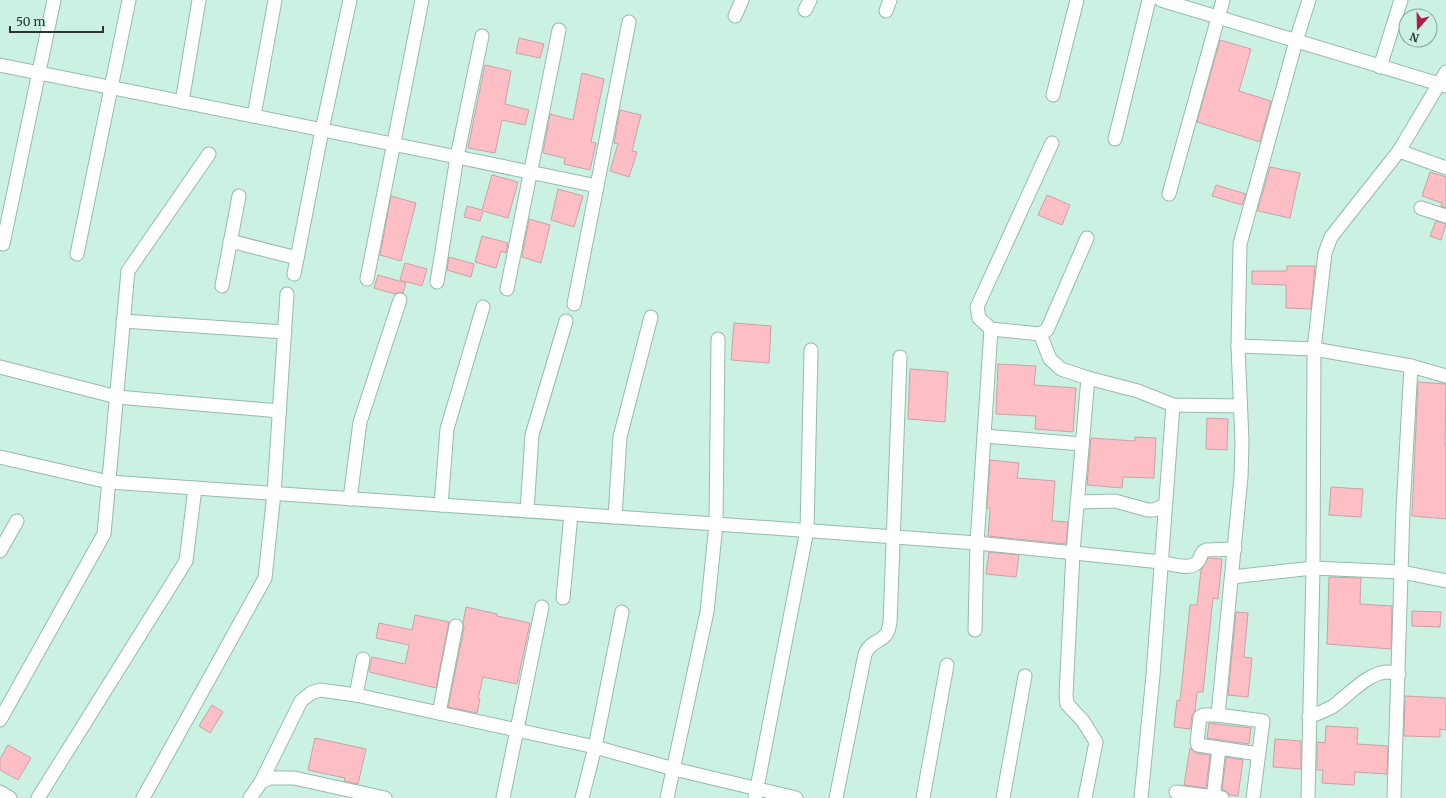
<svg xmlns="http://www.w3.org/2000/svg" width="1446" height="798" font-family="Merriweather,serif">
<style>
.building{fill:#fdbec5;stroke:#c9a2a6}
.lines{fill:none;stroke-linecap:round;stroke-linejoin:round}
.street-casing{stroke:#95bbab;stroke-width:15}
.street{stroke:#fff;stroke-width:13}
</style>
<rect width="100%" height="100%" fill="#caf1e1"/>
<!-- building -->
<g class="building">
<polygon points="519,38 544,44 540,58 516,53"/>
<polygon points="1220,40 1251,49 1239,91 1271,101 1260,142 1197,122"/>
<polygon points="485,65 511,71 505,104 529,110 525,125 502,120 495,153 468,148"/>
<polygon points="582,73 604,79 591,142 596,143 590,170 564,164 565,158 543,153 550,114 573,120"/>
<polygon points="620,110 641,115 632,151 637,152 629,177 610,171 618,144 614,143"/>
<polygon points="1270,167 1300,173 1290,218 1258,211 1258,209"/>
<polygon points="1430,172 1446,177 1446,208 1441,206 1442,203 1422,196"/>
<polygon points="492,175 518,182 508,218 483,211 480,221 464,217 467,206 482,210"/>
<polygon points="1216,185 1246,194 1242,205 1212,196"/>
<polygon points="558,189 583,196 574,227 551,220"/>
<polygon points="1047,195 1070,205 1062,225 1038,215"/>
<polygon points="391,196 416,203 401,261 380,255"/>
<polygon points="529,219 550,225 541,263 522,257"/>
<polygon points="1436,221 1446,224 1441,240 1430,236"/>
<polygon points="482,236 508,243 506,253 501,251 496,268 475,262"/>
<polygon points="449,257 474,264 471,277 447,270"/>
<polygon points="405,263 427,269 422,286 400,280"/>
<polygon points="1287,266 1315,266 1311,309 1286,308 1286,285 1252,284 1252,271 1287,271"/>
<polygon points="378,275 406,283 403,293 399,292 395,294 374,288"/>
<polygon points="734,323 771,326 769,363 731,360"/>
<polygon points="998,364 1036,366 1034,385 1076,388 1073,432 1035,429 1036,416 996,414"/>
<polygon points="910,369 948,372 945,422 908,419"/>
<polygon points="1418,382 1446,384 1445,445 1446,445 1446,519 1412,516"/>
<polygon points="1207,418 1228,419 1227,450 1206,449"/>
<polygon points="1135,437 1156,438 1154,478 1123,477 1122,488 1087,485 1091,438 1135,441"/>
<polygon points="990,460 1019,463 1017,478 1055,481 1052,521 1068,522 1066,544 988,536 990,509 987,508"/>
<polygon points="1331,487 1363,489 1361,517 1329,515"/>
<polygon points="989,552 1019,555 1016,577 986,574"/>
<polygon points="1208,558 1222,559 1218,599 1213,598 1203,692 1197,692 1195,711 1192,716 1190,729 1174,727 1177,700 1180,701 1190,605 1197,605 1201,570"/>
<polygon points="1329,577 1361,578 1360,604 1392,606 1391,649 1327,644"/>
<polygon points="466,607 497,614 497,616 530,623 517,684 483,677 478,699 480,699 477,713 448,707 464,628 463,623"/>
<polygon points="1412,611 1441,612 1440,627 1412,626"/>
<polygon points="1236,612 1248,613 1244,657 1252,658 1248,697 1228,695"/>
<polygon points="415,615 449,622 436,688 369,672 372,657 405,664 409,645 376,638 379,623 412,630"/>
<polygon points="1405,696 1446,698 1446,730 1440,729 1440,737 1404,736"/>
<polygon points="212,705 223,712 210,733 199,726"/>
<polygon points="1209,723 1251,728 1249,744 1207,738"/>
<polygon points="1326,726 1358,728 1357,744 1388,746 1387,774 1355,772 1354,785 1322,783 1323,770 1317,770 1317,742 1325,743"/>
<polygon points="315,738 366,749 358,784 344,781 345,778 308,770"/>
<polygon points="1275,739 1301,741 1301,769 1273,767"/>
<polygon points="8,745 31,758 18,780 0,770 0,759"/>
<polygon points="1190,748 1193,751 1196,753 1210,755 1206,788 1184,785"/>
<polygon points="1226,757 1243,760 1238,796 1229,795 1227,791 1222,790"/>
</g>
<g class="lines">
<defs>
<g id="street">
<polyline points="1161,0 1446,86"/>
<polyline points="805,10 810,0"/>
<polyline points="886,11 890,0"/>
<polyline points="735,16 742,0"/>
<polyline points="0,65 457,157 597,186"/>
<polyline points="1380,67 1401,0"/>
<polyline points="1446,72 1399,151 1446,168"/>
<polyline points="1053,95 1077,0"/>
<polyline points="182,102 199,0"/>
<polyline points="254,116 275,0"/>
<polyline points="1115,139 1149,0"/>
<polyline points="1052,143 977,307 979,318 991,329 1040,334 1047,330 1087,238"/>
<polyline points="1169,194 1223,0"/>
<polyline points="1421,208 1446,216"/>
<polyline points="230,241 297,258"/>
<polyline points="3,244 54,0"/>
<polyline points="77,254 129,0"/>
<polyline points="294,274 322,130 350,0"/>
<polyline points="367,279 422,0"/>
<polyline points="437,282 457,157 482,36"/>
<polyline points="222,286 239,196"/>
<polyline points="507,289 559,30"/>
<polyline points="574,304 629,22"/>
<polyline points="123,321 285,332"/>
<polyline points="1040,334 1050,359 1061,369 1088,378 1138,391 1173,405 1240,406"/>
<polyline points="1238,346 1314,349 1411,366 1446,376"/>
<polyline points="0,367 117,397 279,411"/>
<polyline points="984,436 1082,444"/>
<path d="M0,457L109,482L716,524L977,543L1161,562C1171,564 1193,572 1199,560C1201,556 1201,552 1206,550L1235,549"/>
<polyline points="350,499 360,422 400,300"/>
<polyline points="1077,502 1115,501 1148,510 1154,510 1165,505"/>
<polyline points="441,505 447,429 483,307"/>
<polyline points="527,511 532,435 566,321"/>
<polyline points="615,517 620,437 651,317"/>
<polyline points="0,551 17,521"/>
<polyline points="1232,577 1313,568 1402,572 1446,581"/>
<polyline points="563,598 571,514"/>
<polyline points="975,630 977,543 991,329"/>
<polyline points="356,695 363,659"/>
<polyline points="439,713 456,626"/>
<polyline points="1218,715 1203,715 1200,717 1197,742 1198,745 1259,754"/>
<path d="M1309,717C1317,714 1324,711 1332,707C1348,696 1366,674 1386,672C1390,672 1395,673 1399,674"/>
<polyline points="0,720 104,534 128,271 209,154"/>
<polyline points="261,782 270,778 294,778 385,798"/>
<polyline points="0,792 10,798"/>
<polyline points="1176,792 1222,798"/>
<polyline points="38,798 186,561 195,488"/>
<polyline points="143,798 265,578 274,493 287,294"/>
<polyline points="250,798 261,782 301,701 311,693 320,690 356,695 595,747 674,769 796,798"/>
<polyline points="503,798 542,607"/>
<polyline points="582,798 595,747 622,612"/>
<polyline points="667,798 707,612 716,524 718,339"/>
<polyline points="755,798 807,530 811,350"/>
<path d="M836,798L865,654C871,640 881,643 887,633C889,630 889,626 890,623L900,357"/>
<polyline points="923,798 947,665"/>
<polyline points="1003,798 1025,676"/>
<polyline points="1085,798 1096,742 1083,721 1067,704 1066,695 1073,552 1088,378"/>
<polyline points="1141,798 1153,675 1173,405"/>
<polyline points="1213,798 1219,749"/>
<polyline points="1253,798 1263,721 1218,715 1241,477 1242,442 1238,346 1240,244 1296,41 1309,0"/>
<polyline points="1308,798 1313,568 1314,349 1325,253 1331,237 1399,151"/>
<polyline points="1394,798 1403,510 1411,366"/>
</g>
</defs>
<!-- street casing -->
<use href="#street" class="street-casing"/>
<!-- street -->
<use href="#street" class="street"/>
</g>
<!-- north arrow -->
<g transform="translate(1418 28) rotate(200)"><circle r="19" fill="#caf1e1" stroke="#89a79b"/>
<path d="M0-3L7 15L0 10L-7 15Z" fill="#af1d47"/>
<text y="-6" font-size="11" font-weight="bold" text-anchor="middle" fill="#283731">N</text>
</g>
<!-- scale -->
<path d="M10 26v6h93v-6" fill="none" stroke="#283731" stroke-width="2"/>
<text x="16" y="26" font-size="12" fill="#283731" stroke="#caf1e1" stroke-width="3" paint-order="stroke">50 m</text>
</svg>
